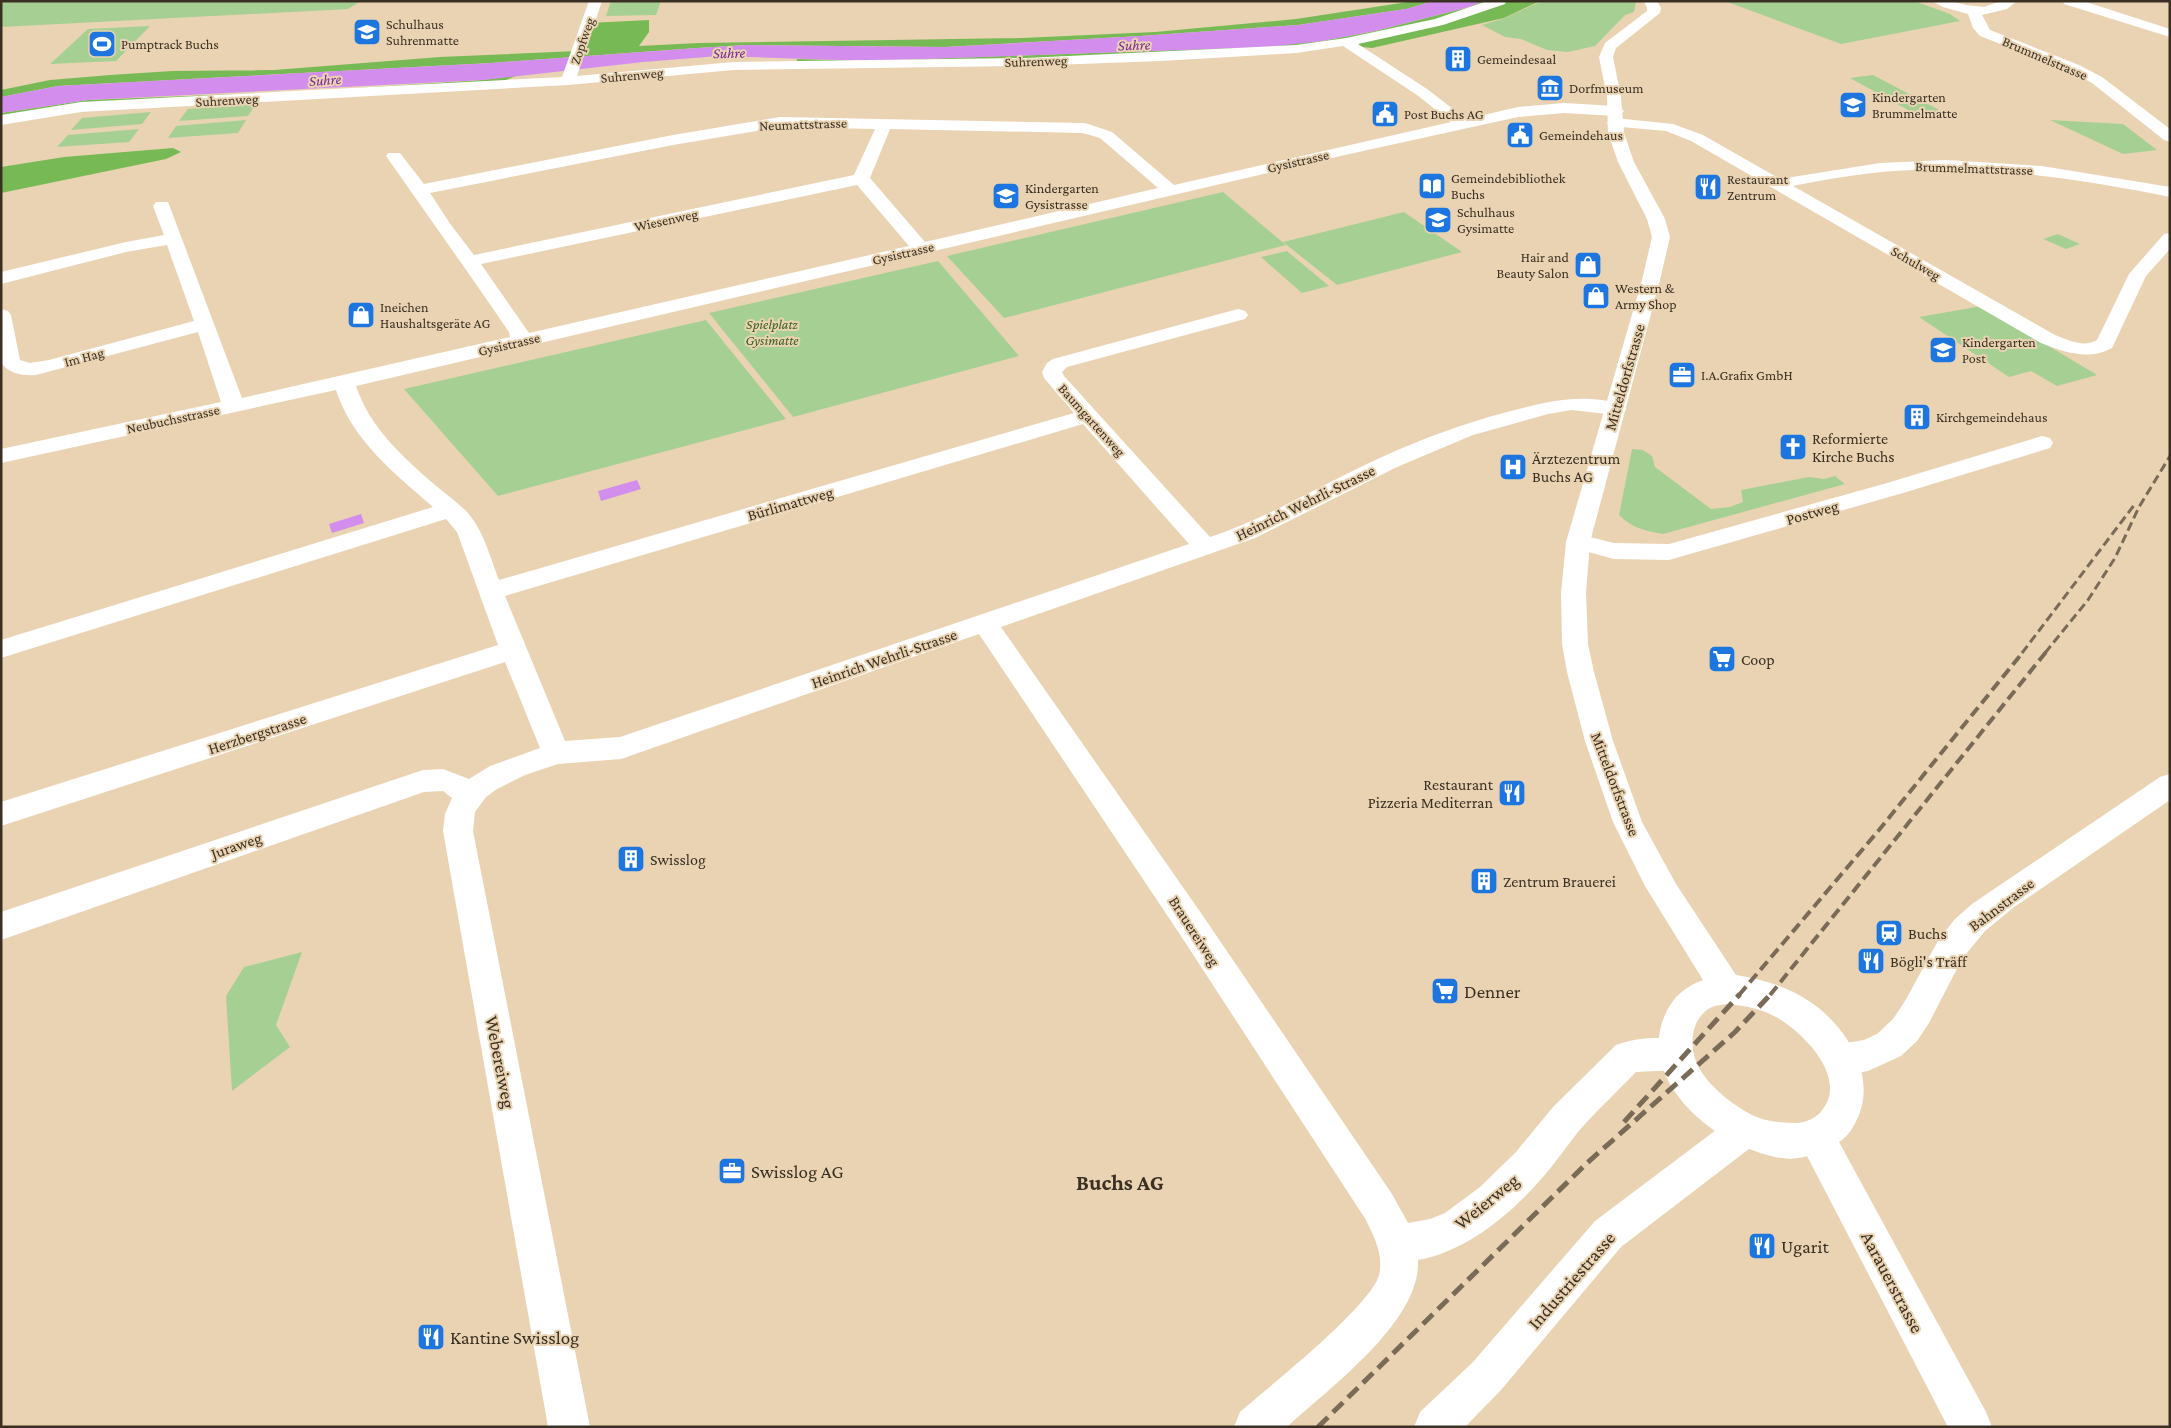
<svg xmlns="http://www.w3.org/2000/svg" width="2171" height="1428" font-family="'Crimson Pro',serif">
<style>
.green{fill:#a6d093}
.forest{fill:#77ba55}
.water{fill:#d38ded}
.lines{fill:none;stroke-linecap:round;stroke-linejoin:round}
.minor{fill:#fff;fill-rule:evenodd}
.major{fill:#fff;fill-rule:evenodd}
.rail-far2{stroke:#796b57;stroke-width:3;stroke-dasharray:9 4.5;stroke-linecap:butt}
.rail-far1{stroke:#796b57;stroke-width:4;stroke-dasharray:11 5.5;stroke-linecap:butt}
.rail{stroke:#796b57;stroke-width:5;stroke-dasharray:14 7;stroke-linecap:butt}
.labels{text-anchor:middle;stroke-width:4;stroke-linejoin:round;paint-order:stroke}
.far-poi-label{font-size:14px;fill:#393023;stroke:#ead3b2;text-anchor:start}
.far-street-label{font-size:14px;fill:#393023;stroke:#ead3b2}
.far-park-label{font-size:14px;font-style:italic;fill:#36621e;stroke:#ead3b2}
.far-water-label{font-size:15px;font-style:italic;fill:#7a2596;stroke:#ead3b2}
.street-label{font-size:16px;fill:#393023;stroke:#ead3b2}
.poi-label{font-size:16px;fill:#393023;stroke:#ead3b2;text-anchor:start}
.near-poi-label{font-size:19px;fill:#393023;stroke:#ead3b2;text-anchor:start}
.near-street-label{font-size:19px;fill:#393023;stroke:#ead3b2}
.near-quarter-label{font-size:22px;font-weight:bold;fill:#393023;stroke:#ead3b2}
</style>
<rect width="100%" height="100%" fill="#ead3b2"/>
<!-- green -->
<g class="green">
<polygon points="1,1 361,1 348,9 1,27"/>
<polygon points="611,1 661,1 656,15 606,16"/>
<polygon points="1542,1 1634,1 1636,2 1634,12 1625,15 1595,46 1568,52 1547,50 1521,39 1505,37 1482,25 1505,18"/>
<polygon points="1725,1 1914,1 1950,14 1960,21 1841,44"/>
<polygon points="150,26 116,61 50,64 88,29"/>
<polygon points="1873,75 1943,112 1919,116 1850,78"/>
<polygon points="256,104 248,116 179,121 188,109"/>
<polygon points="151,112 142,124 71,130 82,118"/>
<polygon points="246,120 238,133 168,138 176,126"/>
<polygon points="2050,120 2123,124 2157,150 2123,154"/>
<polygon points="139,129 129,142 57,147 68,135"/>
<polygon points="1223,192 1286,245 1004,318 947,256"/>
<polygon points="1404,212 1462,252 1337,285 1283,242"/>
<polygon points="2058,234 2080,244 2066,249 2043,239"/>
<polygon points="1287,251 1329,286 1302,293 1261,257"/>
<polygon points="938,261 1019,356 793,417 709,313"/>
<polygon points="1982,306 2097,375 2057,386 2031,371 2009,377 1919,317"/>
<polygon points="706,320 786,419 498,496 404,389"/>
<path d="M1632,449L1643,450L1652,456L1655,467L1711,509L1730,507L1743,502L1741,490L1809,477L1824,479L1835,476L1845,484L1663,534C1645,531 1632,528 1619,515Z"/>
<polygon points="302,952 276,1025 290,1047 232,1091 226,996 244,967"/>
</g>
<!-- forest -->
<g class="forest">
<polygon points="1414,1 1434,1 1406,9 1298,25 1140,36 945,47 747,45 697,48 491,63 58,86 1,97 1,90 50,80 110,75 172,71 274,70 440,57 577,51 589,23 649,20 649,32 639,46 699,43 1022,38 1155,32 1296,19"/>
<polygon points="1483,1 1540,1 1504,18 1372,48 1333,44 996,60 794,63 798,59 867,61 1201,49 1322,41 1375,31 1469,7"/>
<polygon points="518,75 499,83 286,95 1,118 1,113 88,100 309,91 483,80"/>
<polygon points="173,148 181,152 166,159 1,193 1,167 64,157"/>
</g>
<!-- water -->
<g class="water">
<polygon points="1434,1 1483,1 1469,7 1375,31 1322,41 1268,47 867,61 719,56 643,62 483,80 88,100 1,113 1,97 58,86 491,63 697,48 747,45 945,47 1140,36 1298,25 1406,9"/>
<polygon points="637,480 641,489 601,501 598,491"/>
<polygon points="361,514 364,523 332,533 329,524"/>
</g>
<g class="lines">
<!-- minor -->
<g class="minor">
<path d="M589,1H602L577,76L734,62L1026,58L1296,45L1346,38L1435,19L1487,1H1506L1505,4L1443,25L1358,44L1427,89L1466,119L1518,107L1564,103L1616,106L1621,108L1624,111L1621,114L1616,116L1564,113L1518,117L1345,155L356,386C370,428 402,456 435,485C446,494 457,502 467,512C484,531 490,557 499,580L1074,413L1044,378L1042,372L1047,363L1053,359L1238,309L1245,311L1248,315L1245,319L1067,367L1062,372L1064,376L1210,537C1270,517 1324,483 1382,457C1424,438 1462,424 1507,412C1550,401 1578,393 1623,404L1626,409L1623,414L1615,415L1572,410L1548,414L1473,435L1397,467L1255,538L1001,627L1201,913L1392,1194L1408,1223L1430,1219L1445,1213L1480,1187L1516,1152L1553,1107L1616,1045C1637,1037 1668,1035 1689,1043L1694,1054L1689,1065L1677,1070L1636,1072C1617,1092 1596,1111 1578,1132C1566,1147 1555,1163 1543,1177C1511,1214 1467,1251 1418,1260C1421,1322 1329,1388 1287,1427H1234L1240,1412C1269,1387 1371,1306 1379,1275C1384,1255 1374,1237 1366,1220L1179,933L979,634L621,759L558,764L525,775L497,789L486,797L475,812L473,831L590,1427H548L443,831L445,814L452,798L443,791L424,792L1,940V912L423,770L443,769L469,779L490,766L540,748L505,662L1,826V802L498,645L457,532L446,519L1,658V640L433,507C395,474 352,440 336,390L1,463V449L221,402L198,332L36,375C23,376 10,374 1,363V309L8,311L11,315L20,360L30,363L49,360L194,321L167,245L126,252L1,284V272L126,242L164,235L153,206L156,202H168L242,398L510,337L509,332C469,273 427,215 386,156L388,153H400L424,184L673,135L780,117L1085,123L1112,132L1174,185L1451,122L1417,95L1343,46L1296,53L1161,61L1026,66L734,70L568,85L81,112L1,125V115L81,102L562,77ZM780,127L875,129L854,175L474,255L451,225L430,193L673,145ZM890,129L1083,133L1100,138L1158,188L925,242L870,178ZM857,185L909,246L529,333L481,264ZM1083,424L1189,544L620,737L565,741L505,596Z"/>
<polygon points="1932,1 1951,1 1966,5 1984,7 2001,1 2017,1 2007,9 1982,15 1990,30 2079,65 2102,77 2170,129 2170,142 2164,140 2092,83 2069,71 1980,36 1973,28 1968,14 1943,7"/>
<polygon points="2063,1 2083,1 2170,29 2170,37 2064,4"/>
<path d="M1615,118L1673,124L1703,135L1780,179L1880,163L1946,160L2042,166L2170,187V197C2085,180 2000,167 1914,170C1873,171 1833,178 1793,186L2055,335C2068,340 2084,348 2097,340L2129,274L2164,234L2170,233V249L2146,276L2112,348C2089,361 2064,352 2041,343L1691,141L1666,131L1610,126L1607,123L1610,120Z"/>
<polygon points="2042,436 2050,438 2053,443 2050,448 1903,493 1669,560 1614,559 1570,547 1566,542 1570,537 1578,534 1614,543 1669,544 1887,483"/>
<polygon points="2170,774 2170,800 2013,908 1985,931 1962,959 1929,1023 1917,1041 1901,1056 1868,1071 1840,1076 1828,1071 1823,1060 1828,1049 1840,1044 1864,1040 1877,1034 1893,1019 1905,1001 1939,939 1955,919 1972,904 2160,777"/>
<polygon points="1745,1113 1758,1118 1763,1130 1758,1142 1621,1247 1501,1390 1465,1427 1414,1427 1420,1412 1473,1362 1595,1221 1732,1118"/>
</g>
<!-- major -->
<path class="major" d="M1644,1H1657L1661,8L1660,13L1616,48L1613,57L1621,97L1624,133L1634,162L1665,219L1670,237L1660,280L1590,542L1586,593L1588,644L1594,672L1613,741L1642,822L1676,884L1736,975C1761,979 1787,986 1809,1001C1844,1024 1876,1072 1859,1115C1854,1126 1849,1136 1839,1142L1986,1412L1992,1427H1948L1807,1156C1790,1162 1771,1157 1755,1151C1703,1134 1638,1075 1665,1015C1673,997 1684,987 1703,980L1645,886L1613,822L1585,741L1567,672L1562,644L1561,593L1566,542L1642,280L1652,237L1647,219L1618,162L1608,133L1607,97L1599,57L1605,43L1647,11V8ZM1727,1004C1748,1006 1767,1010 1784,1022C1808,1038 1846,1079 1823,1109C1817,1118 1807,1122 1797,1123C1784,1123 1771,1122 1759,1118C1737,1109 1708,1087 1697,1064C1688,1045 1692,1016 1712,1007C1716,1005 1722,1005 1727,1004Z"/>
<!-- rail-far2 -->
<g class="rail-far2">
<polyline points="2022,653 2135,504"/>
<polyline points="2045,653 2088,600 2115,558 2139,507 2170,456"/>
</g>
<!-- rail-far1 -->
<g class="rail-far1">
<polyline points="1739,995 1879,830 2023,652"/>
<polyline points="1770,995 2046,652"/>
</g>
<!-- rail -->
<g class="rail">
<polyline points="1624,1122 1740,994"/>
<polyline points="1318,1427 1587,1163 1735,1032 1771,994"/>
</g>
</g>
<!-- icons -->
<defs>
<symbol id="school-square" viewBox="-11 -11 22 22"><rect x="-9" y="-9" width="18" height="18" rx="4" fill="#1d76df" stroke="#ead3b2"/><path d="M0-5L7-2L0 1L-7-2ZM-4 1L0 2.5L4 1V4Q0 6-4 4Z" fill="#fff"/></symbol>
<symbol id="stadium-square" viewBox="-11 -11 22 22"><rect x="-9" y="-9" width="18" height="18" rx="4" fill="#1d76df" stroke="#ead3b2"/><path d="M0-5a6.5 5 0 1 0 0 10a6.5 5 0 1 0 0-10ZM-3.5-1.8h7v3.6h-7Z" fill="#fff"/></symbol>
<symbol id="building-square" viewBox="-11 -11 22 22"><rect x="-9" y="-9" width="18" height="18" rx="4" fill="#1d76df" stroke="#ead3b2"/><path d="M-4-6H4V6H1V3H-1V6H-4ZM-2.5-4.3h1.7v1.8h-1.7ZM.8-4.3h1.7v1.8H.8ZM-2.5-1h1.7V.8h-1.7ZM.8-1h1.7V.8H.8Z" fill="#fff"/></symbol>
<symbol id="museum-square" viewBox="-11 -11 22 22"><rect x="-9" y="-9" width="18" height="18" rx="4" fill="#1d76df" stroke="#ead3b2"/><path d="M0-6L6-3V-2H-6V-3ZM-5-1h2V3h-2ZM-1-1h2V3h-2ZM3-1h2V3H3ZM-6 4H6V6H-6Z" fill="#fff"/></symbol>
<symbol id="civic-square" viewBox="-11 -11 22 22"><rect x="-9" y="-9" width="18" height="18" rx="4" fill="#1d76df" stroke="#ead3b2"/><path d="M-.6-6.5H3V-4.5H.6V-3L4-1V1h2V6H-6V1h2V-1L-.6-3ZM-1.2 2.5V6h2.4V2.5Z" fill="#fff"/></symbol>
<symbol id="library-square" viewBox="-11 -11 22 22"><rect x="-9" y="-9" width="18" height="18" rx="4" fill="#1d76df" stroke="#ead3b2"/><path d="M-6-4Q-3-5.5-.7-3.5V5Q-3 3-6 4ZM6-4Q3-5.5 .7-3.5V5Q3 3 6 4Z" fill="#fff"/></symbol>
<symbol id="restaurant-square" viewBox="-11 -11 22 22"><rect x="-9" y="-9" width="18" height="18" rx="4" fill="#1d76df" stroke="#ead3b2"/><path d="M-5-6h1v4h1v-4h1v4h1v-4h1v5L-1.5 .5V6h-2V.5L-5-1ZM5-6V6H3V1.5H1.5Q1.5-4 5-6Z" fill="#fff"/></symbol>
<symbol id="shop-square" viewBox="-11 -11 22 22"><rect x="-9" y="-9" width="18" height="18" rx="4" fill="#1d76df" stroke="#ead3b2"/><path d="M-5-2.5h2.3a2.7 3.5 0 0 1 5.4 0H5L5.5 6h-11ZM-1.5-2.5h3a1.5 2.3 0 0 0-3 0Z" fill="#fff"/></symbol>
<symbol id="office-square" viewBox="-11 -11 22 22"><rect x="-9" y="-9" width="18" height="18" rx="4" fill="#1d76df" stroke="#ead3b2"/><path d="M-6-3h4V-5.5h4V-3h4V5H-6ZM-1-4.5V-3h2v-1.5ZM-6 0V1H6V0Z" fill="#fff"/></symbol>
<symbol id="church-square" viewBox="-11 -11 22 22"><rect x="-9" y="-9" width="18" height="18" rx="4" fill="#1d76df" stroke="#ead3b2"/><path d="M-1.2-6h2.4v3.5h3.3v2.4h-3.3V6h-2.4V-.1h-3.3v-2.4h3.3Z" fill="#fff"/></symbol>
<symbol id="hospital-square" viewBox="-11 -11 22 22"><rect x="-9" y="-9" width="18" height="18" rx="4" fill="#1d76df" stroke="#ead3b2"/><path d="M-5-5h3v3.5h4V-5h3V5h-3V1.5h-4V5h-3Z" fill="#fff"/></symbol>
<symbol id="supermarket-square" viewBox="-11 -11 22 22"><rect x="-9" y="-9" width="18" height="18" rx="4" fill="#1d76df" stroke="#ead3b2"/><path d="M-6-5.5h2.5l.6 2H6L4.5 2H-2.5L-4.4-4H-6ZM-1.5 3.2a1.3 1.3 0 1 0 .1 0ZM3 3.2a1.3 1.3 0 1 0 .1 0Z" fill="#fff"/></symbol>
<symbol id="station-square" viewBox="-11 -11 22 22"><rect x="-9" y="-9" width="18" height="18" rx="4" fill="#1d76df" stroke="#ead3b2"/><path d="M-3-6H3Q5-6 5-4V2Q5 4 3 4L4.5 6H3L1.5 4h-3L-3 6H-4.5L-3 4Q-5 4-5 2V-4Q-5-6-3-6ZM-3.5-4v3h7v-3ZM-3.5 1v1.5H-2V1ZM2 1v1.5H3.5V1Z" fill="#fff"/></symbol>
</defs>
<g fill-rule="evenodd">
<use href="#school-square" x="351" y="16" width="32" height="32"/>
<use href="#stadium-square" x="86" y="28" width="32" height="32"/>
<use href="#building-square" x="1442" y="43" width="32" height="32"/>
<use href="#museum-square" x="1534" y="72" width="32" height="32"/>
<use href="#school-square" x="1837" y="89" width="32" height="32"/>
<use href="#civic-square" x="1369" y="98" width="32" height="32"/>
<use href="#civic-square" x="1504" y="119" width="32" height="32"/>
<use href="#library-square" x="1416" y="170" width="32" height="32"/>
<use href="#restaurant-square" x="1692" y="171" width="32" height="32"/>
<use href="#school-square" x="990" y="180" width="32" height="32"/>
<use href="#school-square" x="1422" y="204" width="32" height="32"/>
<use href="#shop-square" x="1572" y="249" width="32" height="32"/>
<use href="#shop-square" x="1580" y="280" width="32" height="32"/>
<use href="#shop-square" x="345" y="299" width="32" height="32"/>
<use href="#school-square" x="1927" y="334" width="32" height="32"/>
<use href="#office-square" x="1666" y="359" width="32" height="32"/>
<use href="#building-square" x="1901" y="401" width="32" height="32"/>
<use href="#church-square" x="1777" y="431" width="32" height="32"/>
<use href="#hospital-square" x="1497" y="451" width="32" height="32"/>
<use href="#supermarket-square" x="1706" y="643" width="32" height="32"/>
<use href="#restaurant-square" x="1496" y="777" width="32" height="32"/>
<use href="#building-square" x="615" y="843" width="32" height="32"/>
<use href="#building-square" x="1468" y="865" width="32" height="32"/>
<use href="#station-square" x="1873" y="917" width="32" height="32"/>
<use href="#restaurant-square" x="1855" y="945" width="32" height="32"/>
<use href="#supermarket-square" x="1429" y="975" width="32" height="32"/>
<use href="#office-square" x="716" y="1155" width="32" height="32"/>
<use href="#restaurant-square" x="1746" y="1230" width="32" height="32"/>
<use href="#restaurant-square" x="415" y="1321" width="32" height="32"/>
</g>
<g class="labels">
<!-- far-poi labels -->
<g class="far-poi-label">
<text x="386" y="29">Schulhaus<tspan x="386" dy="16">Suhrenmatte</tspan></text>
<text x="121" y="49">Pumptrack Buchs</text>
<text x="1477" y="64">Gemeindesaal</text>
<text x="1569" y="93">Dorfmuseum</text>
<text x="1872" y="102">Kindergarten<tspan x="1872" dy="16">Brummelmatte</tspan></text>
<text x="1404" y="119">Post Buchs AG</text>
<text x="1539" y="140">Gemeindehaus</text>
<text x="1451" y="183">Gemeindebibliothek<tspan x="1451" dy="16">Buchs</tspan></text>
<text x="1727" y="184">Restaurant<tspan x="1727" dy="16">Zentrum</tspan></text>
<text x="1025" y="193">Kindergarten<tspan x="1025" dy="16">Gysistrasse</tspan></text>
<text x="1457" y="217">Schulhaus<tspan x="1457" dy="16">Gysimatte</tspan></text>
<text x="1569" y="262" text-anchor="end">Hair and<tspan x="1569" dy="16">Beauty Salon</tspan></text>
<text x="1615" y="293">Western &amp;<tspan x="1615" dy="16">Army Shop</tspan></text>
<text x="380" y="312">Ineichen<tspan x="380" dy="16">Haushaltsgeräte AG</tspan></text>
<text x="1962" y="347">Kindergarten<tspan x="1962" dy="16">Post</tspan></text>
<text x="1701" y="380">I.A.Grafix GmbH</text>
<text x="1936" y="422">Kirchgemeindehaus</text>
</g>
<!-- far-street labels -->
<g class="far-street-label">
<text transform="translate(582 41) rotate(-71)" y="5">Zopfweg</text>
<text transform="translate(2045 58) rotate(23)" y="5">Brummelstrasse</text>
<text transform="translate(1036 61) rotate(-2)" y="5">Suhrenweg</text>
<text transform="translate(632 75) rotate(-5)" y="5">Suhrenweg</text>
<text transform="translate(227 100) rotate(-3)" y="5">Suhrenweg</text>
<text transform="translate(803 124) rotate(-2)" y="5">Neumattstrasse</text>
<text transform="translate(1298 161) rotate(-13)" y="5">Gysistrasse</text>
<text transform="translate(1974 168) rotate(2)" y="5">Brummelmattstrasse</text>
<text transform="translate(666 220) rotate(-12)" y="5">Wiesenweg</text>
<text transform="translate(903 253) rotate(-13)" y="5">Gysistrasse</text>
<text transform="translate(1916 263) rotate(30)" y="5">Schulweg</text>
<text transform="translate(509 344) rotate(-13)" y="5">Gysistrasse</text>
<text transform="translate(84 357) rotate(-15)" y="5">Im Hag</text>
<text transform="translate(173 419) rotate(-12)" y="5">Neubuchsstrasse</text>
<text transform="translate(1092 420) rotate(48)" y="5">Baumgartenweg</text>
</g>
<!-- far-park labels -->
<g class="far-park-label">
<text x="772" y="329">Spielplatz<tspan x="772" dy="16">Gysimatte</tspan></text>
</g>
<!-- far-water labels -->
<g class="far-water-label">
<text transform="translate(1134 45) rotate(-2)" y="5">Suhre</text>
<text transform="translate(729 53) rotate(-1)" y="5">Suhre</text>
<text transform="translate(325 80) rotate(-4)" y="5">Suhre</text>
</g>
<!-- street labels -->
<g class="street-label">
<text transform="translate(1624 377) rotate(-74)" y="6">Mitteldorfstrasse</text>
<text transform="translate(1305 502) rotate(-26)" y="6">Heinrich Wehrli-Strasse</text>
<text transform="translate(790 503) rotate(-16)" y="6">Bürlimattweg</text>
<text transform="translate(1812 512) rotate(-16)" y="6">Postweg</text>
<text transform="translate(884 658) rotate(-19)" y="6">Heinrich Wehrli-Strasse</text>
<text transform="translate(257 733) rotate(-18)" y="6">Herzbergstrasse</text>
<text transform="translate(1616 784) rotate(69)" y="6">Mitteldorfstrasse</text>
<text transform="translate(236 845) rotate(-19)" y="6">Juraweg</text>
<text transform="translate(2001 904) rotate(-37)" y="6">Bahnstrasse</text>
<text transform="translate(1195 931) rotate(57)" y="6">Brauereiweg</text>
</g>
<!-- poi labels -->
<g class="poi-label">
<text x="1812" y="444">Reformierte<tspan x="1812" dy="18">Kirche Buchs</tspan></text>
<text x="1532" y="464">Ärztezentrum<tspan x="1532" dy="18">Buchs AG</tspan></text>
<text x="1741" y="665">Coop</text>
<text x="1493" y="790" text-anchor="end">Restaurant<tspan x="1493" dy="18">Pizzeria Mediterran</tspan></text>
<text x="650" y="865">Swisslog</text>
<text x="1503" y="887">Zentrum Brauerei</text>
<text x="1908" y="939">Buchs</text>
<text x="1890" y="967">Bögli's Träff</text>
</g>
<!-- near-poi labels -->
<g class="near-poi-label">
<text x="1464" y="998">Denner</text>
<text x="751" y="1178">Swisslog AG</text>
<text x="1781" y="1253">Ugarit</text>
<text x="450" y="1344">Kantine Swisslog</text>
</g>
<!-- near-street labels -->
<g class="near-street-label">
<text transform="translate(501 1062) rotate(79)" y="7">Webereiweg</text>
<text transform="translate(1486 1201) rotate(-39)" y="7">Weierweg</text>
<text transform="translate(1571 1280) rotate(-49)" y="7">Industriestrasse</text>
<text transform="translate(1893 1282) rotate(62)" y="7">Aarauerstrasse</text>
</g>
<!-- near-quarter labels -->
<g class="near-quarter-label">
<text x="1120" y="1190">Buchs AG</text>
</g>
</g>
<!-- border -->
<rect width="2171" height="1428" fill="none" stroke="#393023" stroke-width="5"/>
</svg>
